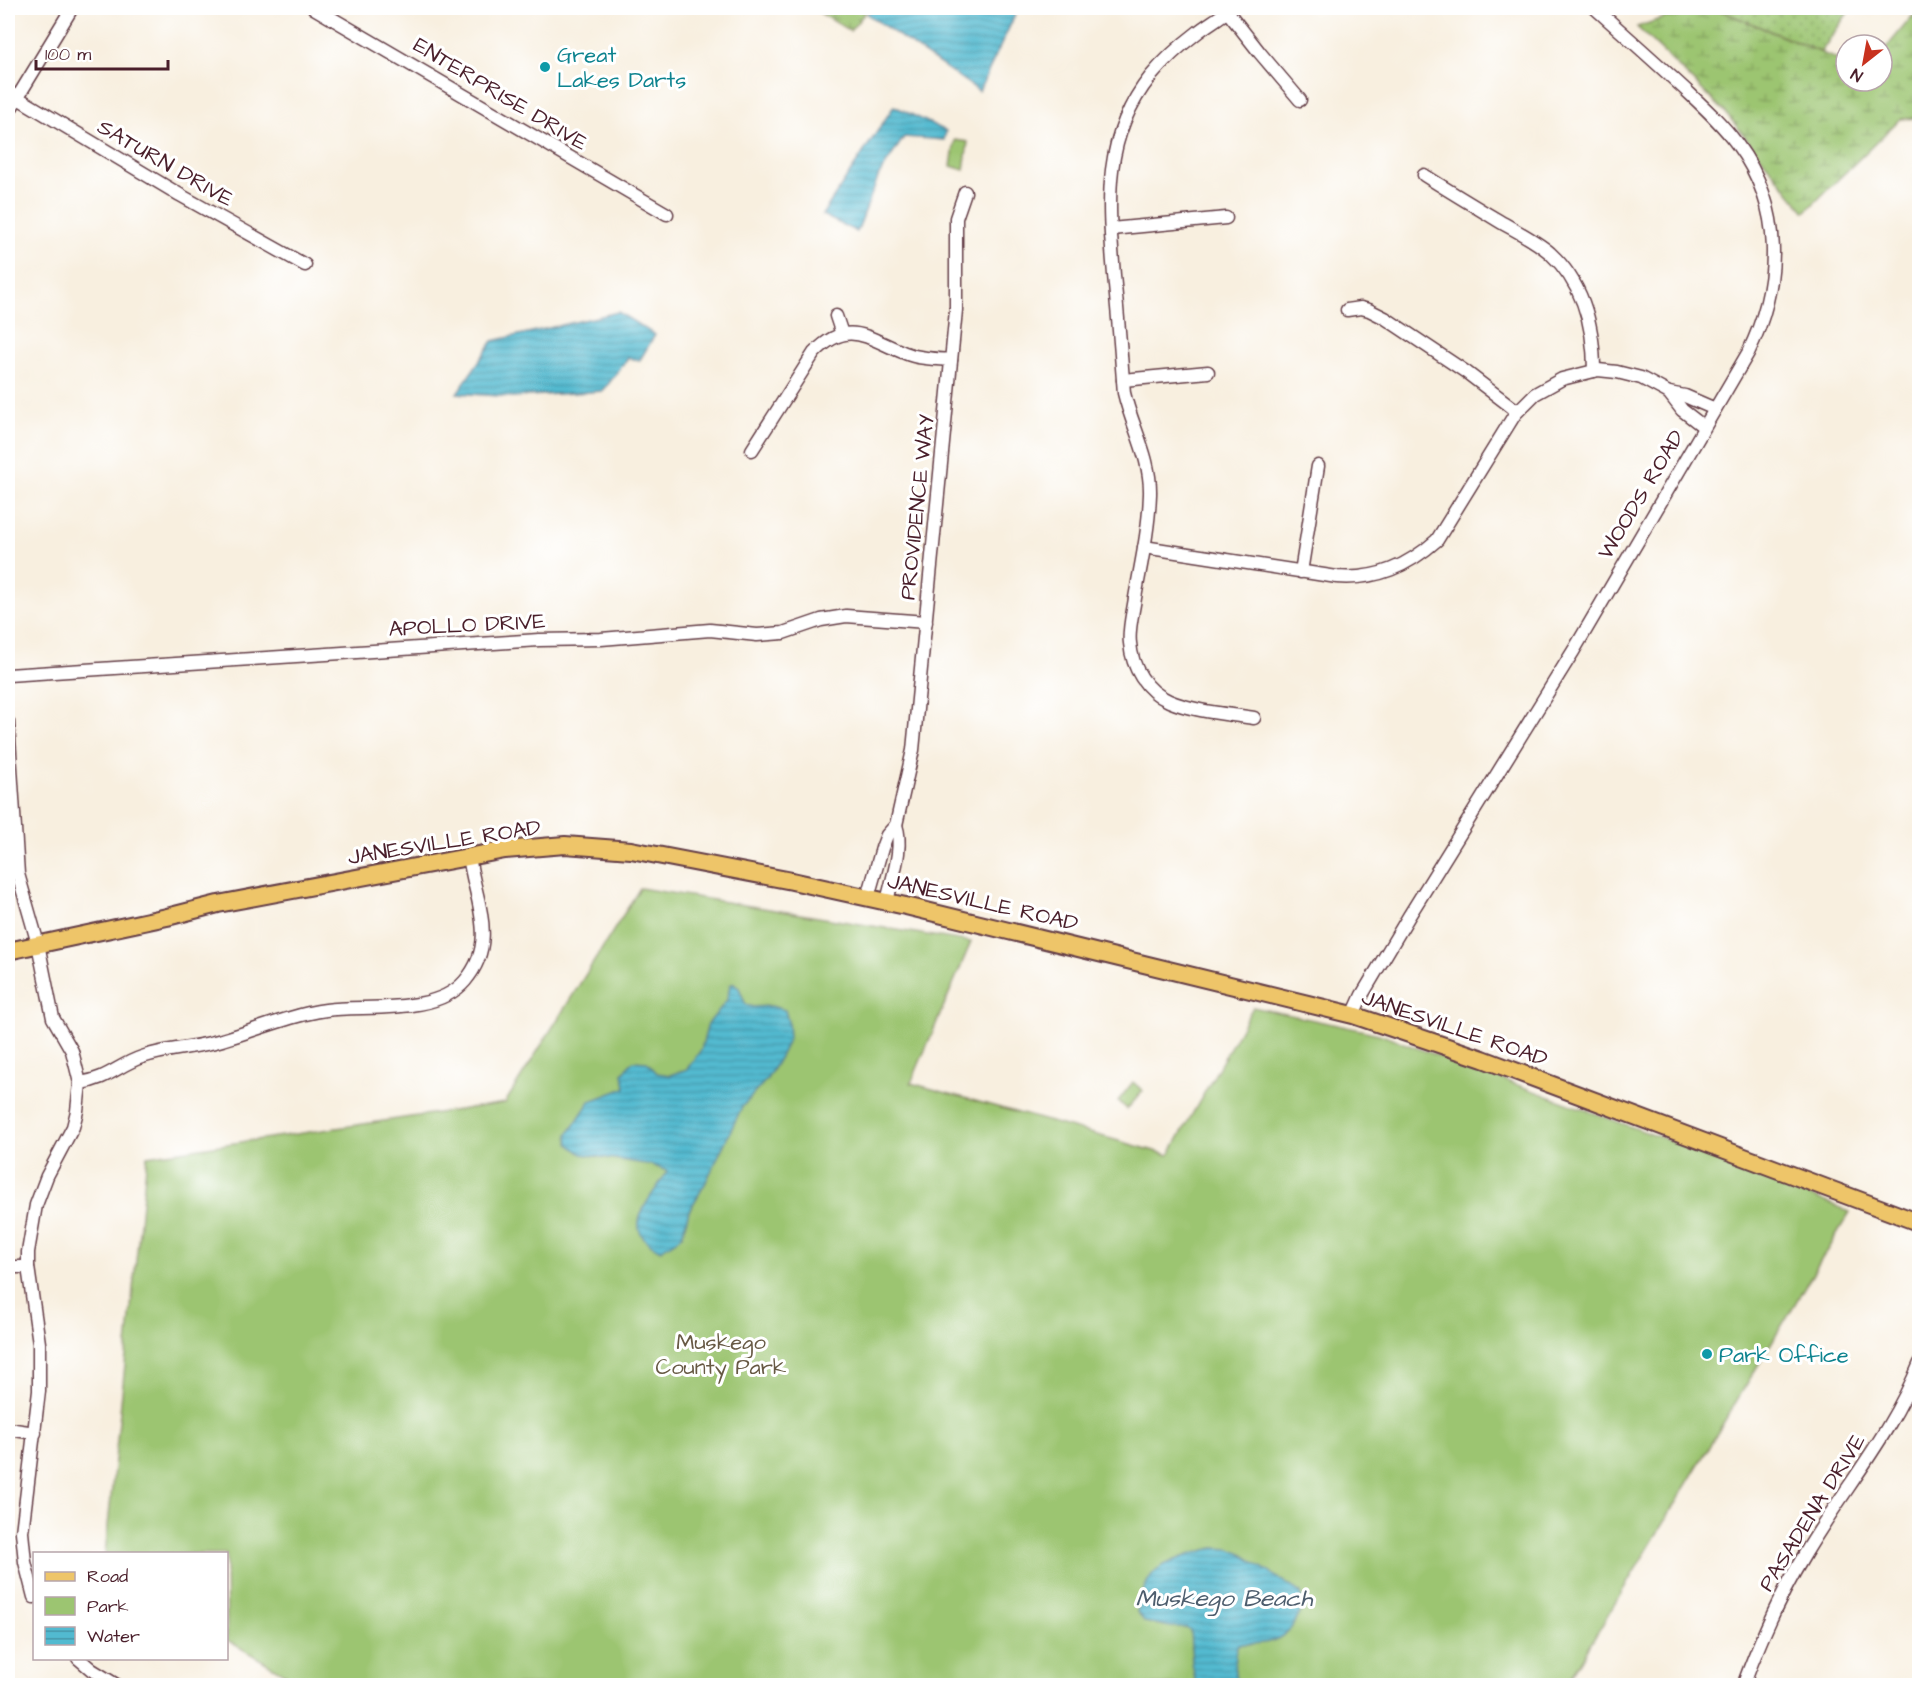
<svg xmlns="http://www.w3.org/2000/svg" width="1927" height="1693" font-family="'Architects Daughter',sans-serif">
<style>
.grass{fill:url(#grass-dots);stroke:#73724e;stroke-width:1.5}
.wetland{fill:url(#wetland-marsh);stroke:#73724e;stroke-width:1.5}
.green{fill:#9cc571;stroke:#73724e;stroke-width:1.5}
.water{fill:url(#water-rules);stroke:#4e6c7e;stroke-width:1.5}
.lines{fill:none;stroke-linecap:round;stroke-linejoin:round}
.minor-casing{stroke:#643e46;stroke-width:15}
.major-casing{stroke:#643e46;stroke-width:20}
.minor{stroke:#fff;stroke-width:12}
.major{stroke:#eec569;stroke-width:16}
.culture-dot{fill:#0f9aa8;stroke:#fff;stroke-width:2}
.labels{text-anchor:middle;stroke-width:6;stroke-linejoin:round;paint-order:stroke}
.culture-label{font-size:22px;fill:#0d838f;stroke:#fff;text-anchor:start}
.street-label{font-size:22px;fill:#4a1f2b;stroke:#fff}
.park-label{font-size:22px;fill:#675944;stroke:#fff}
.water-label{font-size:24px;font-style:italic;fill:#4d5d6d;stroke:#fff}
</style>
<defs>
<pattern id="grass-dots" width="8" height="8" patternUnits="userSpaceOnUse" patternTransform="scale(1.5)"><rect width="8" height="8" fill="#9cc571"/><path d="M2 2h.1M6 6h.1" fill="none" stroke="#819f5d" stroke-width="1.8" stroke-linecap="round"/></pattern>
<pattern id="wetland-marsh" width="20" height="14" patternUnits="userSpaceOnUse" patternTransform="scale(1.5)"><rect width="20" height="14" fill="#9cc571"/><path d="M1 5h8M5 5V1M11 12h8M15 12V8" fill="none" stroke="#819f5d"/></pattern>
<pattern id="water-rules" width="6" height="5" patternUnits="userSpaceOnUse" patternTransform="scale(1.5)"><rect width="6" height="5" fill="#52bad0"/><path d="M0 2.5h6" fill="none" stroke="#4697a9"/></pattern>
</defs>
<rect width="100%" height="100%" fill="#fff"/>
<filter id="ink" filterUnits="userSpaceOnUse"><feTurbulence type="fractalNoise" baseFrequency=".0167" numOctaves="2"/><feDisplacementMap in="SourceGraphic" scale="12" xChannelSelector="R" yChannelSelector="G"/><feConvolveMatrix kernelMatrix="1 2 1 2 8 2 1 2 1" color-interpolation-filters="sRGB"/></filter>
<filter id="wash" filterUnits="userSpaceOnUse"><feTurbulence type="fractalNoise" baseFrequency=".008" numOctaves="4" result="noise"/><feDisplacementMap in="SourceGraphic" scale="24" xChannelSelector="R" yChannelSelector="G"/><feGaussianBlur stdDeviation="1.35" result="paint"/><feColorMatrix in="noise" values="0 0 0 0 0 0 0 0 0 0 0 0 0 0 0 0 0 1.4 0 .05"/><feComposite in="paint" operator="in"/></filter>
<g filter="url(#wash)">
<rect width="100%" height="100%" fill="#f8efdf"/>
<!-- grass -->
<polygon class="grass" points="1714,8 1851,8 1821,52"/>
<!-- wetland -->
<g class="wetland">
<polygon points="812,8 869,8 850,31"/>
<polygon points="1693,8 1714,8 1846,63 1846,81 1882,81 1882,53 1919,8 1919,118 1900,119 1805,212 1726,113 1637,27"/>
</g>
<!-- green -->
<g class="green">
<polygon points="955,140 968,142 964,170 951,166"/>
<polygon points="640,888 971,942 911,1083 1169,1155 1253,1007 1379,1034 1757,1173 1850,1212 1566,1685 304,1685 227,1640 226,1554 105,1554 147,1156 505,1103"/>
<polygon points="1133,1082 1143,1091 1127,1109 1118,1101"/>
</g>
<!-- water -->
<g class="water">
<polygon points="872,8 1011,8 1017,11 979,91 867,14"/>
<polygon points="894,106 946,131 944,140 904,137 879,175 857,232 822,215"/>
<polygon points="618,312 655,335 640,360 628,358 603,391 513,397 457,393 493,341"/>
<path d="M734,983L739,988L746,1005L753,1007L771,1006L785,1010L788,1021L789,1038L781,1055L767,1079L742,1107L705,1184L689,1211L682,1236L661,1250C615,1229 652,1200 667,1171L652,1165L582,1154L569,1144L568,1134L590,1101L625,1088L623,1073L633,1061L647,1062L657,1073L670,1075L687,1069L701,1050L708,1024L727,1000L730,985Z"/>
<path d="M1215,1548L1229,1549L1240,1553L1301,1593C1306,1612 1291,1635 1272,1641C1261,1645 1249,1643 1238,1644C1233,1657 1234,1672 1237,1685H1196L1192,1663L1190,1630L1186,1627H1171L1145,1622L1137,1612C1139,1601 1146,1581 1154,1572C1166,1561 1199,1551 1215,1548Z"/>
</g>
</g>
<g filter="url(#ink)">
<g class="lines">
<defs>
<g id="minor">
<polyline points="314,8 667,214"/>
<path d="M1231,8C1221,17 1208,24 1198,32C1181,45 1165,59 1151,76C1102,137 1108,202 1114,275C1118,315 1121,354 1124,393C1132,427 1151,458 1150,494C1149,529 1141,564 1135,598C1133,613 1128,629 1130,643C1132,668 1146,691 1169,701C1192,711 1228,714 1254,718"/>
<polyline points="1227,11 1260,53 1300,100"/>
<polyline points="8,92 180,195 305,265"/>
<polyline points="8,113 72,8"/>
<path d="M1424,175C1449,191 1474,206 1499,221C1516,231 1535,240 1550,253C1584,284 1594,327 1594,371"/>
<polyline points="1111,229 1226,218"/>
<polyline points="1347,310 1361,308 1369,310 1385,318 1466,372 1517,411"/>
<polyline points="836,316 842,334"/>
<polyline points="1123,380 1208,372"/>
<polyline points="1669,393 1682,410 1704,427"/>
<path d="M752,450L814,353C849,317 868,339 905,353C919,359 936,359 951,360"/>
<path d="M1144,547L1337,577C1377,580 1408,566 1437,540L1515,414L1535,394L1562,379L1598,370L1617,372L1641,378L1669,393L1685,396L1715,409"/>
<polyline points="1301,572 1318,466"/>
<polyline points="8,675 539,640 601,639 710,630 757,635 783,633 821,620 846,616 926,622"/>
<polyline points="8,722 18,874 38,944 53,1018 72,1051 80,1083 77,1111 73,1127 47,1176 36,1205 28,1252 28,1267 39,1343 39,1391 22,1532 25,1562 34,1597"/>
<polyline points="868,897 882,848 887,835 896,825 913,750 956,310 956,218 965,192"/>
<path d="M887,902C892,877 904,849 896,825"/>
<path d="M1353,1015L1362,995L1409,916L1574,650L1748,353C1782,284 1784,208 1737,144C1724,126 1707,110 1690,94C1659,65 1627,37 1595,8"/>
<path d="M80,1083C108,1079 118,1065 142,1057C168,1048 196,1048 222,1040C257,1030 290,1015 326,1010C368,1005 436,1015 465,981C499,941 475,901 469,856"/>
<polyline points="8,1267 28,1267"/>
<polyline points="8,1429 35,1433"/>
<polyline points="78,1658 92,1670 118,1686"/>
<path d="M1743,1686C1760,1640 1780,1595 1805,1554C1844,1488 1891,1435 1920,1363"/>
</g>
<polyline id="major" points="8,951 167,917 218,904 505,850 565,845 631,850 792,881 910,907 1353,1015 1483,1059 1920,1223"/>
</defs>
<!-- minor casing -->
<use href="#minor" class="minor-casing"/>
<!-- major casing -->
<use href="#major" class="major-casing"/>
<!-- minor -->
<use href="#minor" class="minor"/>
<!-- major -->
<use href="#major" class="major"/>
</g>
</g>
<!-- markers -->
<g class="culture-dot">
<circle cx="545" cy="67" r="6"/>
<circle cx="1707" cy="1354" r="6"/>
</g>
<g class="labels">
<!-- culture labels -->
<g class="culture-label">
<text x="557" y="62">Great<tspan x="557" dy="25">Lakes Darts</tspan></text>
<text x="1719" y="1362">Park Office</text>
</g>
<!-- street labels -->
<g class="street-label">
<text transform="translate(501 93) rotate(31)" y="8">ENTERPRISE DRIVE</text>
<text transform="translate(166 162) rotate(30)" y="8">SATURN DRIVE</text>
<text transform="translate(1640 494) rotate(-59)" y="8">WOODS ROAD</text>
<text transform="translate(916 507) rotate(-84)" y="8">PROVIDENCE WAY</text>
<text transform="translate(467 624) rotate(-3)" y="8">APOLLO DRIVE</text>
<text transform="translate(444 841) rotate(-9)" y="8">JANESVILLE ROAD</text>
<text transform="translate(983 901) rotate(13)" y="8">JANESVILLE ROAD</text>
<text transform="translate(1455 1027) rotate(19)" y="8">JANESVILLE ROAD</text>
<text transform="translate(1811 1512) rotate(-58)" y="8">PASADENA DRIVE</text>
</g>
<!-- park labels -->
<g class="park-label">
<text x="721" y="1349">Muskego<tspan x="721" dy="25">County Park</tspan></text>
</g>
<!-- water labels -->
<g class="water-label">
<text x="1224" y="1606">Muskego Beach</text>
</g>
</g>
<!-- margin -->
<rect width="1927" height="1693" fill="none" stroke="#fff" stroke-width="30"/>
<!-- legend -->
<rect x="33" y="1552" width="195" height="108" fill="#ffffff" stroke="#b7a5aa" stroke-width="1.5"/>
<rect x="45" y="1572" width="30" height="9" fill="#eec569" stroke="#b7a5aa" stroke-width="1.5"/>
<text x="87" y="1582" font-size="18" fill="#4a1f2b">Road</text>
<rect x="45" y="1597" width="30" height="18" fill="#9cc571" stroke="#b7a5aa" stroke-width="1.5"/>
<text x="87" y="1612" font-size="18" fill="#4a1f2b">Park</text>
<rect x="45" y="1627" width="30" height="18" fill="url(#water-rules)" stroke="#b7a5aa" stroke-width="1.5"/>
<text x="87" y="1642" font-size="18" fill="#4a1f2b">Water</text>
<!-- north arrow -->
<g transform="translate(1864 63) rotate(211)"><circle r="28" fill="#ffffff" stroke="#b7a5aa" stroke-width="1.5"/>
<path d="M0-4.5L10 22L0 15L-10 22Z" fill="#c8321e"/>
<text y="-9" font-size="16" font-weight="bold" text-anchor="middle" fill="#4a1f2b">N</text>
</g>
<!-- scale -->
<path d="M36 60v9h132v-9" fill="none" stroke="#4a1f2b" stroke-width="3"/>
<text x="45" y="60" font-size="18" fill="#4a1f2b" stroke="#ffffff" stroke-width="4.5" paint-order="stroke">100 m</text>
</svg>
